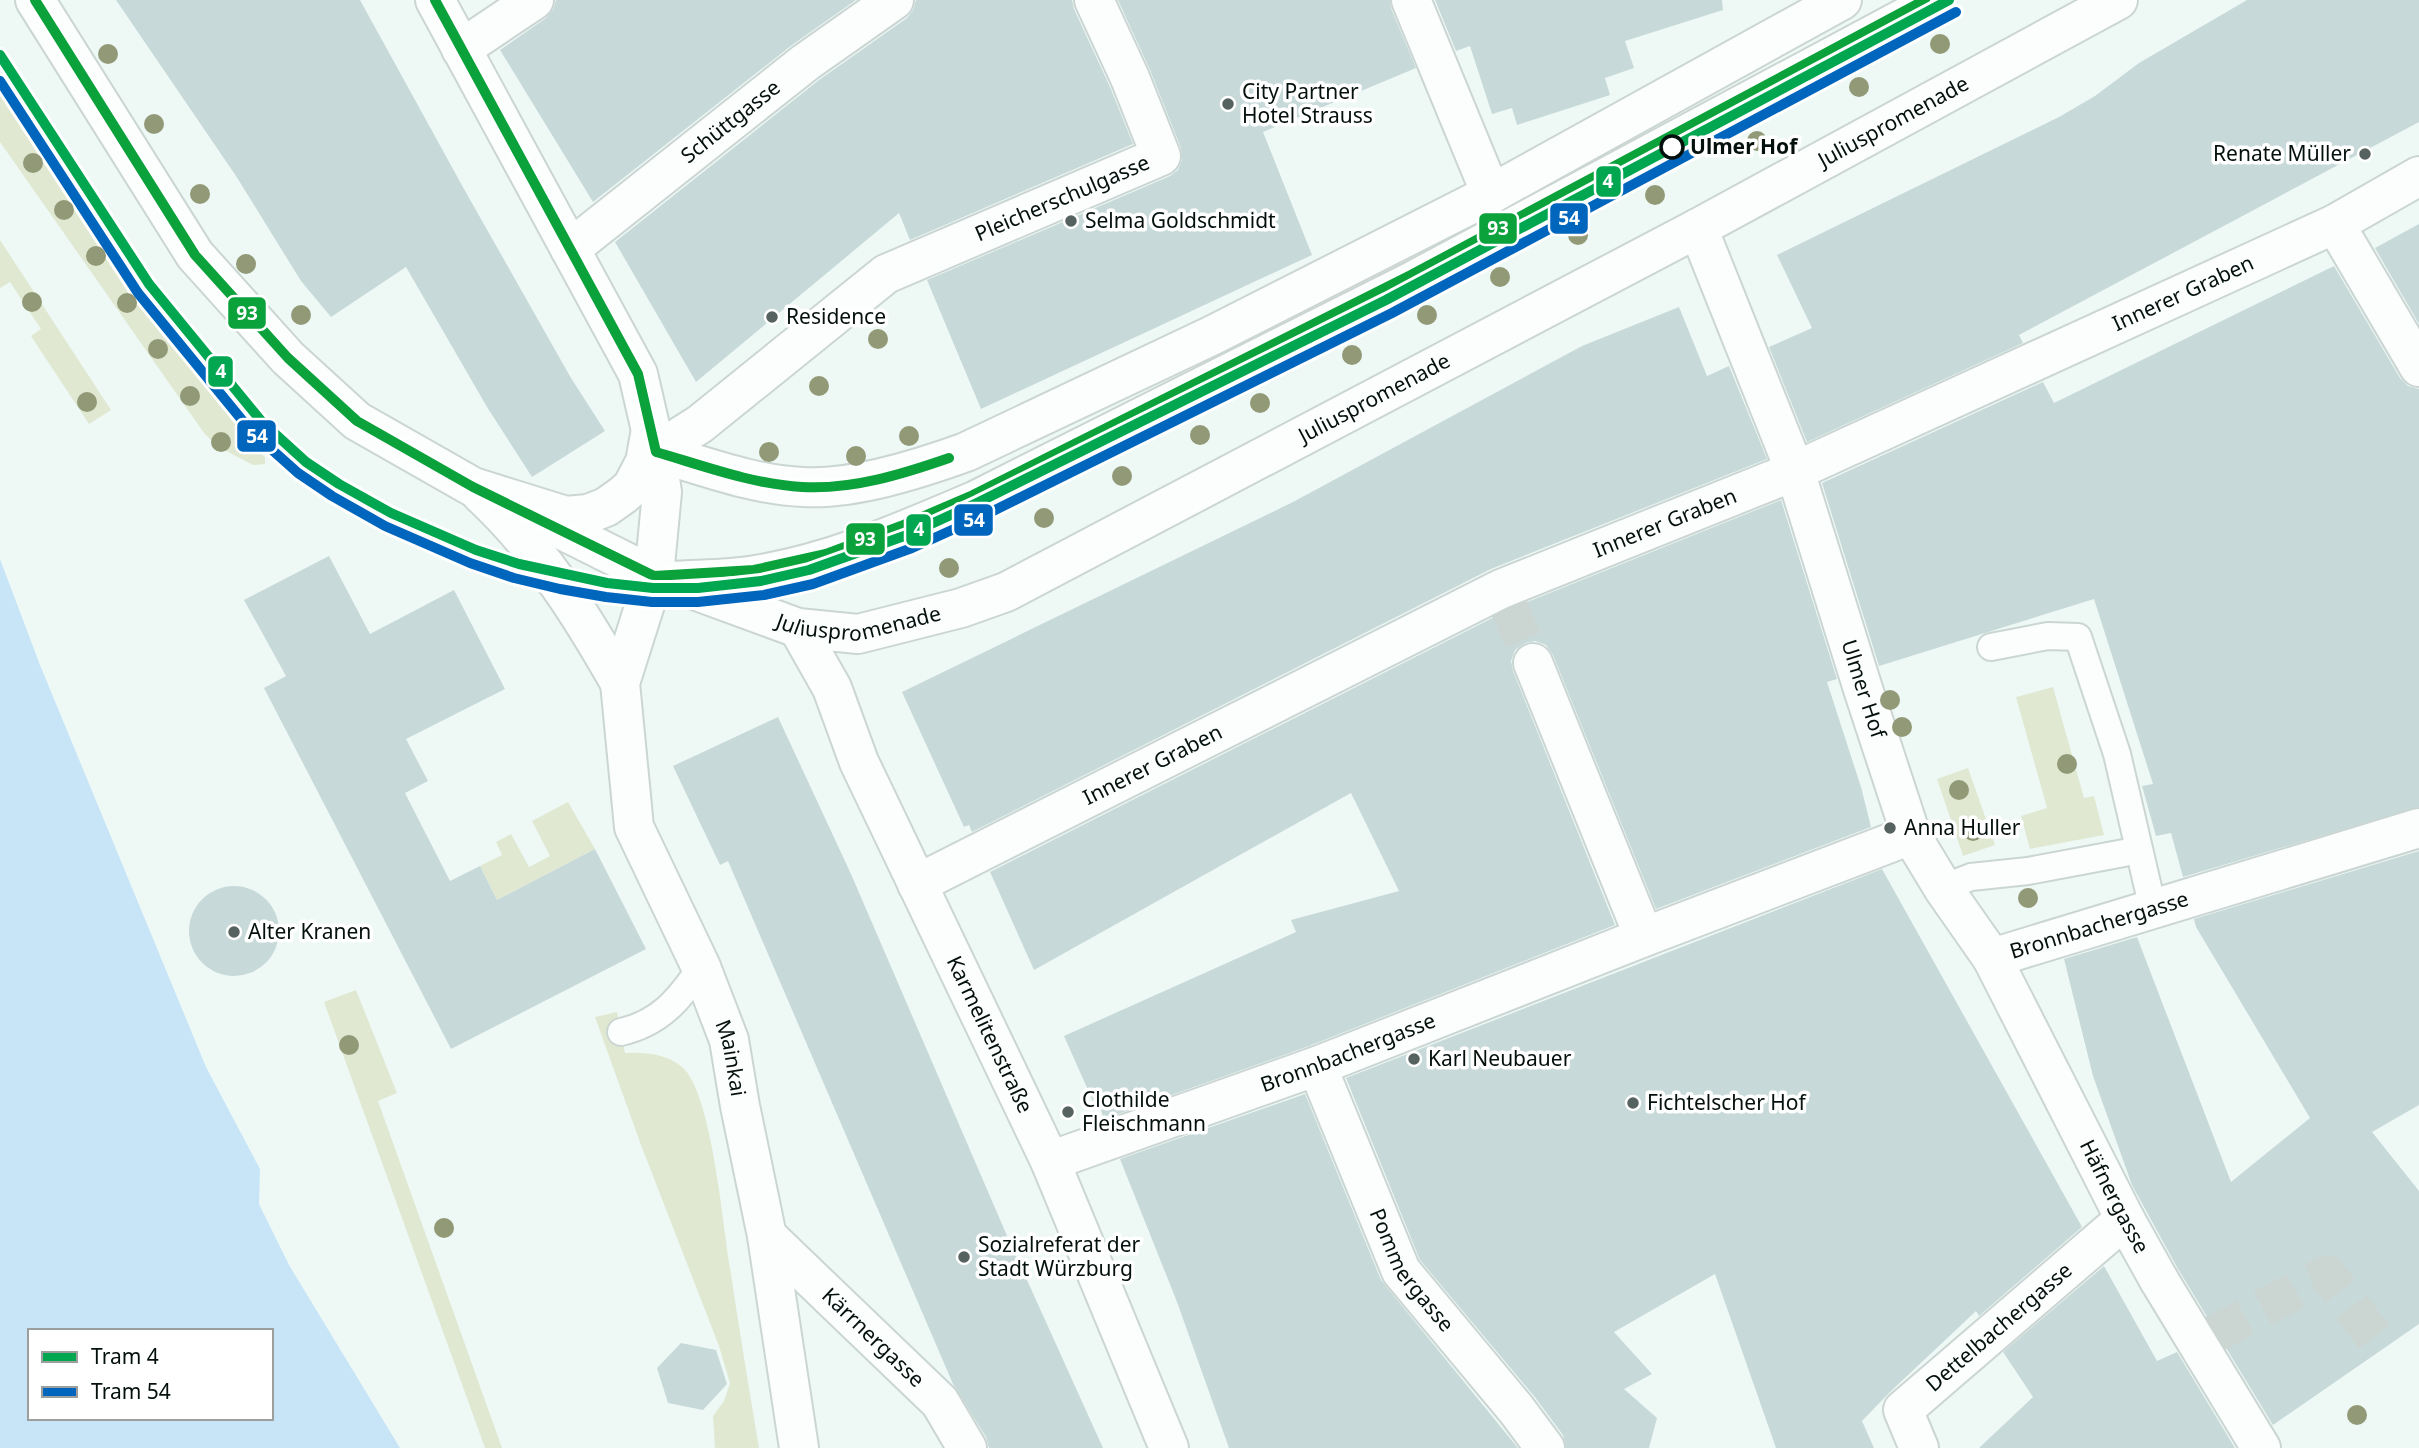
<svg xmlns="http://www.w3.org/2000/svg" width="2419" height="1448" font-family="'Noto Sans',sans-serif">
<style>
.green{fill:#e0e8d2}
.water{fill:#c8e5f7;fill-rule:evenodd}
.building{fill:#c8d9d9}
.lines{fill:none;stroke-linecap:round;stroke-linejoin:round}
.pedestrian-tunnel{stroke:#cbd6d3;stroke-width:38;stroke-dasharray:38 19;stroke-linecap:butt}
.minor-tunnel{stroke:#cbd6d3;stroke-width:38;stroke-dasharray:38 19;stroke-linecap:butt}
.service-casing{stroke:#cbd6d3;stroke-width:30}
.pedestrian-casing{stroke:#cbd6d3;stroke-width:42}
.minor-casing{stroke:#cbd6d3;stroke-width:42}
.tertiary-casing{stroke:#cbd6d3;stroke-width:42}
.service{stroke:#fcfefe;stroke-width:26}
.pedestrian{stroke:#fcfefe;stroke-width:38}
.minor{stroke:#fcfefe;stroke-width:38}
.tertiary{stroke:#fcfefe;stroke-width:38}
.bus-1-casing{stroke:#fff;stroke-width:16}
.bus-1{stroke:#0ba13b;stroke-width:10}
.tram-1-casing{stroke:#fff;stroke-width:16}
.tram-2-casing{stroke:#fff;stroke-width:16}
.tram-1{stroke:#00a650;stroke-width:10}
.tram-2{stroke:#0065bd;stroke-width:10}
.tree{fill:#929977}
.poi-dot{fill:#56625f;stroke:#fff;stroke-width:2.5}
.stop-dot{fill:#fff;stroke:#04100d;stroke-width:3.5}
.labels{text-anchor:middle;stroke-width:7;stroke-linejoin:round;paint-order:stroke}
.poi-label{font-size:21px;fill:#04100d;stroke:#fff;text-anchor:start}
.street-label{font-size:21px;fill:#04100d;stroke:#fff}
.stop-label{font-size:21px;font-weight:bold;fill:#04100d;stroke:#fff;text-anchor:start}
.line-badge{stroke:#fff;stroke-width:2.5}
.badge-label{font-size:19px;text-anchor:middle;font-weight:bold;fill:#fff}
</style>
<rect width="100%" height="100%" fill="#eef9f6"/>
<!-- green -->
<g class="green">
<polygon points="0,90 250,444 265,457 265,464 253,465 217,446 204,433 0,142"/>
<polygon points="0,240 111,410 89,424 31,336 41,329 10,282 0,288"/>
<polygon points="2053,687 2084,798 2094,796 2104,835 2030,849 2021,816 2047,808 2016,697"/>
<polygon points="1968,768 1995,845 1963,856 1937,779"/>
<polygon points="568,802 595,849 497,900 480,866 502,855 496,842 511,834 529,867 550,856 532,821"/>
<polygon points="356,990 397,1093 378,1101 502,1448 485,1448 324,1002"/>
<path d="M617,1012L625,1053C646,1052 670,1054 685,1070C712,1100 723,1225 730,1268C739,1328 749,1388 759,1448H715L713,1416L724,1401L730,1383L719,1346L641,1145L595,1017Z"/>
</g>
<!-- water -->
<path class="water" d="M0,559L40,665L206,1067L260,1169L259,1204L289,1265L400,1448H0ZM30,1331H271V1418H30Z"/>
<!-- building -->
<g class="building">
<polygon points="116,0 360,0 464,189 571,378 605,431 532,477 487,407 406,267 331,317 301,281 236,176"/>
<polygon points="556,0 856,0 792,45 593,202 500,50 546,18 553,10"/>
<polygon points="916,0 1072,0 1074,9 1110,87 1133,144 910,240 899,213 696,382 615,242 819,80 907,18 913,10"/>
<polygon points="1118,0 1390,0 1391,8 1416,68 1263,132 1312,255 981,409 927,280 1170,176 1178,170 1182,160 1181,148 1150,70"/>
<polygon points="1435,0 1722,0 1723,10 1625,41 1634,68 1605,78 1610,95 1517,125 1512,108 1492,114 1470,46 1456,51"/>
<polygon points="2247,0 2419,0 2419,122 2019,335 2023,343 1807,442 1769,347 1812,328 1777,255 2059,117 2095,96 2139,63"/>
<polygon points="2419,224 2419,324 2375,248"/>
<polygon points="2334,266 2400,378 2408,386 2419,389 2419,807 2183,877 2171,833 2156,836 2142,786 2153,784 2094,599 1879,666 1822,483 2043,382 2054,403"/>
<polygon points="1679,307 1707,376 1729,366 1767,459 1491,569 972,832 969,825 964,827 902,692 1293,502 1582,346"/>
<polygon points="1781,500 1837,679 1827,682 1861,787 1871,827 1656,909 1553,655 1546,645 1535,641 1525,643 1515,650 1511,661 1513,671 1615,925 1309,1046 1104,1119 1100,1107 1096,1108 1064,1036 1296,932 1291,920 1399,891 1351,793 1034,970 990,872 1510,609"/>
<polygon points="329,556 370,634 454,590 505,689 406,739 428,781 405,793 450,881 480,866 497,900 595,849 646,949 451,1049 264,688 286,676 244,600"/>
<polygon points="778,717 851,874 1008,1238 1103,1448 989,1448 986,1437 953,1384 728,861 720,865 673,766"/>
<polygon points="2419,851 2419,1105 2372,1132 2419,1191 2419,1324 2273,1425 2178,1269 2132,1185 2093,1076 2064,959 2137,937 2231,1182 2310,1118 2196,927 2194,919"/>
<polygon points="1882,869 2082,1227 1979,1316 1976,1311 1889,1393 1862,1421 1874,1448 1776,1448 1715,1274 1614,1332 1652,1374 1624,1389 1657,1418 1649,1448 1566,1448 1563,1435 1534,1396 1420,1260 1346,1078"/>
<circle cx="234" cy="931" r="45"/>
<polygon points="1305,1094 1381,1280 1518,1448 1229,1448 1177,1302 1120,1159"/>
<polygon points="2104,1266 2157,1361 2177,1352 2235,1448 1979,1448 2033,1397 2003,1352"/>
<polygon points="681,1343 716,1350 727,1384 703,1410 668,1403 657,1368"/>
</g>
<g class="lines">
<!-- pedestrian-tunnel -->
<polyline class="pedestrian-tunnel" points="2212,1335 2327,1274 2383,1349"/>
<!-- minor-tunnel -->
<polyline class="minor-tunnel" points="1508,605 1533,663"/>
<defs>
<g id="service">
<path d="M670,575C698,573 727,574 755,569C831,557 902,525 973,495L1411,275L1925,0"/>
<polyline points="1991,647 2048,636 2078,637 2117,754 2153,909"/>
<polyline points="1943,888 1971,877 2028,871 2124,853"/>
<path d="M621,1032C660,1023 680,999 701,967"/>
</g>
<polyline id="pedestrian" points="2159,1280 2261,1448"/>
<g id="minor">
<polyline points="1411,0 1491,194"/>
<polyline points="461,49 534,0"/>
<polyline points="2335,224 2419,367"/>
<path id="s1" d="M1698,228L1795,471L1863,689L1911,835L1943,888L1992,958L2125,1219L2159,1280"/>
<path id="s2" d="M570,249L806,62L894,0"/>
<path d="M656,452C704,466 753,485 803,487C854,490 919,469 966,452L1213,335L1491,194L1842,0"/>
<path id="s3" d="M656,452L700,424L886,274L1161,156L1130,78L1094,0"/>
<path id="s4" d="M524,511L654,576L686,587L798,628L858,634L961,608L1006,592L1065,561L1698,228L2118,0"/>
<path id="s5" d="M798,628L832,688L859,762L1050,1161L1169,1448"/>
<polyline points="1533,663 1644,937"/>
<path id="s6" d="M917,884L1501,589L1795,471L2335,224L2419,176"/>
<path id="s7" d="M1992,958L2419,828"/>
<path id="s8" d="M1317,1066L1401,1271L1516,1409L1545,1448"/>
<path id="s9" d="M1050,1161L1317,1066L1644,937L1911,835"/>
<path id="s10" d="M767,1236L940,1402L967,1448"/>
<path id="s11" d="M1919,1448L1903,1410L2125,1219"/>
</g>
<g id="tertiary">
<polyline points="35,0 195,255 288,358 357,421 473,487 566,516 588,514 606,507 623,495 632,487 645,462 650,435"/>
<path id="s12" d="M435,0L638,374L656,452L662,492L654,576L620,683L634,827L701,967L729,1040L740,1106L767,1236L799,1448"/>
<path d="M481,494C540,549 581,614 620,683"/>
</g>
</defs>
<!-- service casing -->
<use href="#service" class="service-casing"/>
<!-- pedestrian casing -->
<use href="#pedestrian" class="pedestrian-casing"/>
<!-- minor casing -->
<use href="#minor" class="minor-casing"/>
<!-- tertiary casing -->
<use href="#tertiary" class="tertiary-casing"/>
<!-- service -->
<use href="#service" class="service"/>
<!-- pedestrian -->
<use href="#pedestrian" class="pedestrian"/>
<!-- minor -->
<use href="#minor" class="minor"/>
<!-- tertiary -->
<use href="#tertiary" class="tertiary"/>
<defs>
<g id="bus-1">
<polyline points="35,0 195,255 288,358 357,421 473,487 654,576 754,570 826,554 901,526 973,495 1411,275 1925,0"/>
<path d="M435,0L638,374L656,452C704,466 752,484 802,487C852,490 903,474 949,458"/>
</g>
</defs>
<!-- bus-1 casing -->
<use href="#bus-1" class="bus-1-casing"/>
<!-- bus-1 -->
<use href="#bus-1" class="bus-1"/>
<defs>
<polyline id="tram-1" points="0,55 149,284 262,422 306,462 339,484 391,513 476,550 519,564 607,583 653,588 698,588 761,581 809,570 907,535 977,503 1386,300 1949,0"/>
<polyline id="tram-2" points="0,81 138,293 251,431 298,473 332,496 385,526 470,563 514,578 560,589 606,597 652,602 698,602 764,595 813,584 912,548 983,516 1392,313 1956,12"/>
</defs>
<!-- tram-1 casing -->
<use href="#tram-1" class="tram-1-casing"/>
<!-- tram-2 casing -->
<use href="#tram-2" class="tram-2-casing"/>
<!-- tram-1 -->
<use href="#tram-1" class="tram-1"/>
<!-- tram-2 -->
<use href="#tram-2" class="tram-2"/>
</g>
<!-- trees -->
<g class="tree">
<circle cx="1940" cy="44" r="10"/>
<circle cx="108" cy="54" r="10"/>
<circle cx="1859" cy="87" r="10"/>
<circle cx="154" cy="124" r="10"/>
<circle cx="1757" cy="141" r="10"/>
<circle cx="33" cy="163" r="10"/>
<circle cx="200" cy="194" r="10"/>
<circle cx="1655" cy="195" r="10"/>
<circle cx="64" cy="210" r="10"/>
<circle cx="1578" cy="235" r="10"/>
<circle cx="96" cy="256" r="10"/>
<circle cx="246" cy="264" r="10"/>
<circle cx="1500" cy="277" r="10"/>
<circle cx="32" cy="302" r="10"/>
<circle cx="127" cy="303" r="10"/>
<circle cx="301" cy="315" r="10"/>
<circle cx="1427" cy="315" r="10"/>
<circle cx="878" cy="339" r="10"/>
<circle cx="158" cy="349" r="10"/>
<circle cx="1352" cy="355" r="10"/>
<circle cx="819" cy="386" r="10"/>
<circle cx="190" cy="396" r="10"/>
<circle cx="87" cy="402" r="10"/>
<circle cx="1260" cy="403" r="10"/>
<circle cx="1200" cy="435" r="10"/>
<circle cx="909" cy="436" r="10"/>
<circle cx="221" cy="442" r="10"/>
<circle cx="769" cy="452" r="10"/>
<circle cx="856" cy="456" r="10"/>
<circle cx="1122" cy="476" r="10"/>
<circle cx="1044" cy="518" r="10"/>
<circle cx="949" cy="568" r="10"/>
<circle cx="1890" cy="700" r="10"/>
<circle cx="1902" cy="727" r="10"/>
<circle cx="2067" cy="764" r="10"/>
<circle cx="1959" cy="790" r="10"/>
<circle cx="1973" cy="831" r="10"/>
<circle cx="2028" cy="898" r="10"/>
<circle cx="349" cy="1045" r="10"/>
<circle cx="444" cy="1228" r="10"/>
<circle cx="2357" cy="1415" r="10"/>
</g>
<!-- markers -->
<g class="poi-dot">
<circle cx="1228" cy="104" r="7"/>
<circle cx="2365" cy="154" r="7"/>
<circle cx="1071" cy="221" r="7"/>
<circle cx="772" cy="317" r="7"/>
<circle cx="1890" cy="828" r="7"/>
<circle cx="234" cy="932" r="7"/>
<circle cx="1414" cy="1059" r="7"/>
<circle cx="1633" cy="1103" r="7"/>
<circle cx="1068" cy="1112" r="7"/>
<circle cx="964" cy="1257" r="7"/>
</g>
<circle class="stop-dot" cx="1672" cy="147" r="11"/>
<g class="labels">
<!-- poi labels -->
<g class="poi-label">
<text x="1242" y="99">City Partner<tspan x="1242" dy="24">Hotel Strauss</tspan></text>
<text x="2351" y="161" text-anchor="end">Renate Müller</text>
<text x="1085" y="228">Selma Goldschmidt</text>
<text x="786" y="324">Residence</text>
<text x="1904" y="835">Anna Huller</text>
<text x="248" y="939">Alter Kranen</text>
<text x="1428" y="1066">Karl Neubauer</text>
<text x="1082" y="1107">Clothilde<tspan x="1082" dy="24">Fleischmann</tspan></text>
<text x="1647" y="1110">Fichtelscher Hof</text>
<text x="978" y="1252">Sozialreferat der<tspan x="978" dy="24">Stadt Würzburg</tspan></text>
</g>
<!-- street labels -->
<g class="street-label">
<text dy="7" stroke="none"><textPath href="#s2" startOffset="205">Schüttgasse</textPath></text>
<text dy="7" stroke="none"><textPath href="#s4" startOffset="1517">Juliuspromenade</textPath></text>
<text dy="7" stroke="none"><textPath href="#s3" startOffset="483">Pleicherschulgasse</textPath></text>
<text dy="7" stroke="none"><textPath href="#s6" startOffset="1398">Innerer Graben</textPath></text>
<text dy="7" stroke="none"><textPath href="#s4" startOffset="929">Juliuspromenade</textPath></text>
<text dy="7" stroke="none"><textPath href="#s6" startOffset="831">Innerer Graben</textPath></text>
<text dy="7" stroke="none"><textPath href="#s4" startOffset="360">Juliuspromenade</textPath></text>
<text dy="7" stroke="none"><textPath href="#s1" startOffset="490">Ulmer Hof</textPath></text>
<text dy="7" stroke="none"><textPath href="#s6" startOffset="264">Innerer Graben</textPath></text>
<text dy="7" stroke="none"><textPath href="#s7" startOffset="112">Bronnbachergasse</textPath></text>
<text dy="7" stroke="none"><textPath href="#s5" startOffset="450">Karmelitenstraße</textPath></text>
<text dy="7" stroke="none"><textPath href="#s9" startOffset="317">Bronnbachergasse</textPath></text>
<text dy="7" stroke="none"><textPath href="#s12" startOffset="1139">Mainkai</textPath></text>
<text dy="7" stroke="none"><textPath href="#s1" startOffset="1059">Häfnergasse</textPath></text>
<text dy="7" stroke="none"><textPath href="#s8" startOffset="226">Pommergasse</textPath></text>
<text dy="7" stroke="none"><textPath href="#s11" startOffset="168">Dettelbachergasse</textPath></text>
<text dy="7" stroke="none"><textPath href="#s10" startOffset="147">Kärrnergasse</textPath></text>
</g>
<!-- stop labels -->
<g class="stop-label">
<text x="1690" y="154">Ulmer Hof</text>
</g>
</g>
<g class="line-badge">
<rect x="1595" y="165" width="27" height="33" rx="7" fill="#00a650"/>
<rect x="1549" y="202" width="40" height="33" rx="7" fill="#0065bd"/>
<rect x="1478" y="212" width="40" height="33" rx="7" fill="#0ba13b"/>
<rect x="227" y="296" width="40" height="34" rx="7" fill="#0ba13b"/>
<rect x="207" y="355" width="27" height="33" rx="7" fill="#00a650"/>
<rect x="236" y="419" width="41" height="34" rx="7" fill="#0065bd"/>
<rect x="953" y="503" width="41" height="34" rx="7" fill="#0065bd"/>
<rect x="905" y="513" width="27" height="34" rx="7" fill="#00a650"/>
<rect x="845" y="522" width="41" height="34" rx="7" fill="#0ba13b"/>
</g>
<g class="badge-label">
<text x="1608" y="188">4</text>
<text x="1569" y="225">54</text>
<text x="1498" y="235">93</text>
<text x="247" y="320">93</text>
<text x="221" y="378">4</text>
<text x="257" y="443">54</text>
<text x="974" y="527">54</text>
<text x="919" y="536">4</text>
<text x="865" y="546">93</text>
</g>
<!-- legend -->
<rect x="28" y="1329" width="245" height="91" fill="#ffffff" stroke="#9b9f9e" stroke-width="2"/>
<rect x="42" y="1352" width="35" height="10" fill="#00a650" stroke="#9b9f9e" stroke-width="2"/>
<text x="91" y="1364" font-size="21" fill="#04100d">Tram 4</text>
<rect x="42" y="1387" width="35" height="10" fill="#0065bd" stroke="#9b9f9e" stroke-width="2"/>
<text x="91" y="1399" font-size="21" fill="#04100d">Tram 54</text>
</svg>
